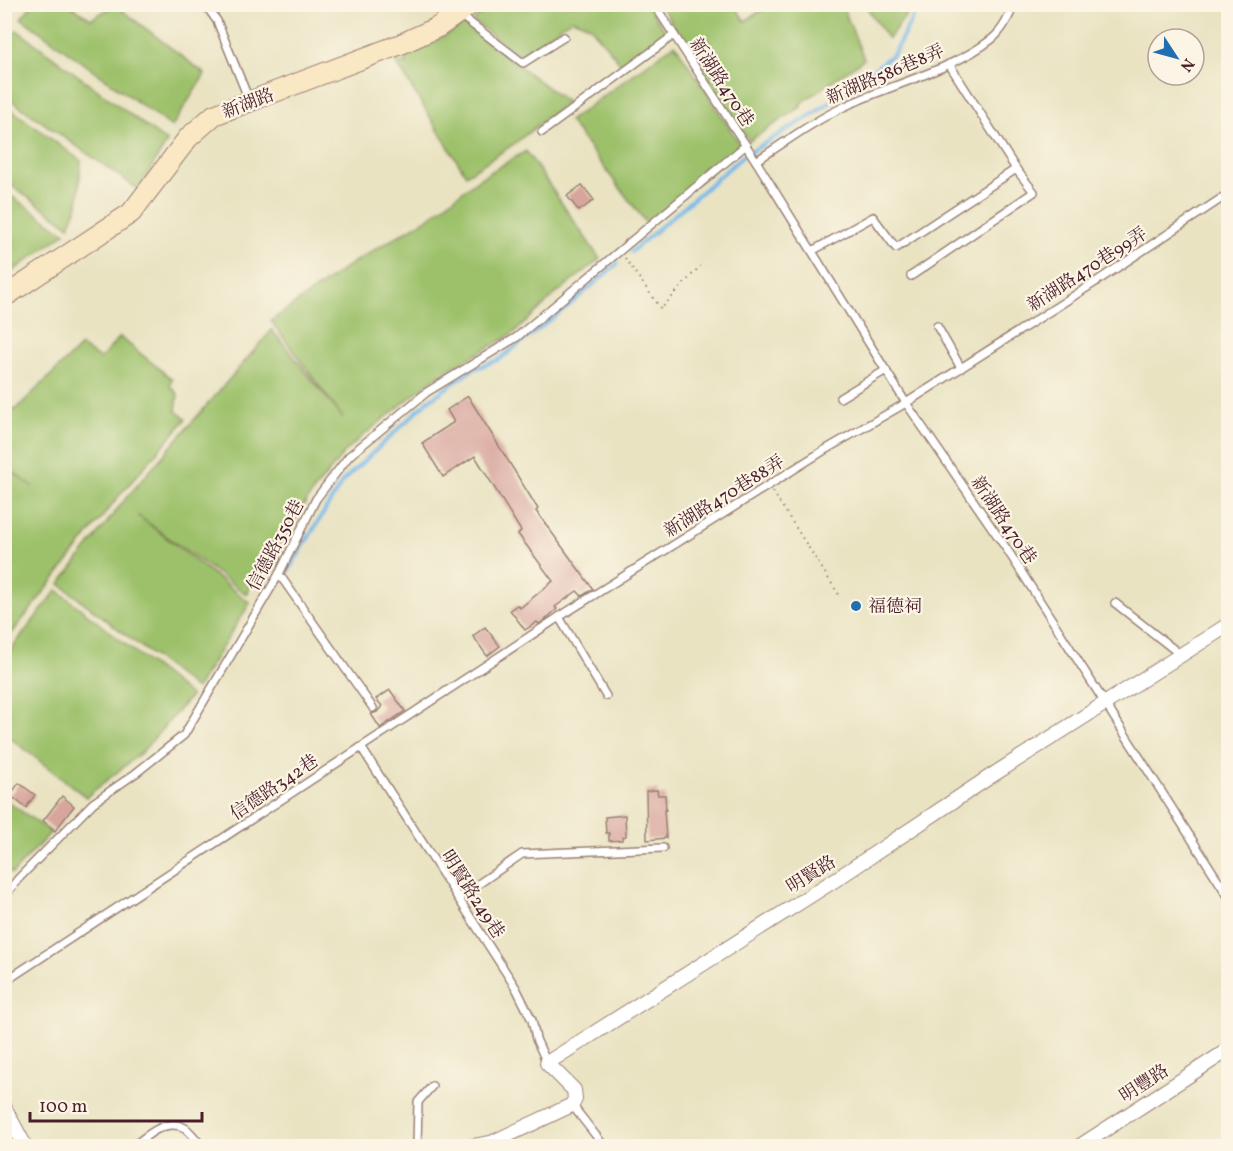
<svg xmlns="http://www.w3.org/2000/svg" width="1233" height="1151" font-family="Vollkorn,'Noto Serif TC',serif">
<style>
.green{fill:#9dc16b;stroke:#74704b;stroke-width:1.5}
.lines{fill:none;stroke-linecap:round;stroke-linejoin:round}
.stream{stroke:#75b8ea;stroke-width:4}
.building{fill:#d8a59d}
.lane-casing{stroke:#9a8176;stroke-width:10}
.street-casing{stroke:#9a8176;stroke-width:16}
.secondary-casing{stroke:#9a8176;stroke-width:22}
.path{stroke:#9a8176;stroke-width:2;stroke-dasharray:1.5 4.5;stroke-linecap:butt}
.lane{stroke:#fff;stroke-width:7}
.street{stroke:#fff;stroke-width:14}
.secondary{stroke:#fae7c3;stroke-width:20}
.poi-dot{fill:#1f6fb2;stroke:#fcf5e5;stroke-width:2}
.labels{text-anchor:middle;stroke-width:4.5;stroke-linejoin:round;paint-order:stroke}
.street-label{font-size:18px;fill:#4a1f2b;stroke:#fcf5e5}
.poi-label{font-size:18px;fill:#4a1f2b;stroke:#fcf5e5;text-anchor:start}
</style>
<rect width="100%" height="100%" fill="#fcf5e5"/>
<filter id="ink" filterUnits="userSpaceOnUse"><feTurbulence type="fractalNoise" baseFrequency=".0167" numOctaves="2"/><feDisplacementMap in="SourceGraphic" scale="12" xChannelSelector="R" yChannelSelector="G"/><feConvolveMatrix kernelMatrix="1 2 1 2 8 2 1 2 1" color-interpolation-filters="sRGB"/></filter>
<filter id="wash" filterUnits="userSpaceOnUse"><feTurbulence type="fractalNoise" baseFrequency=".008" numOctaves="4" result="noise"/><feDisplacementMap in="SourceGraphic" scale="24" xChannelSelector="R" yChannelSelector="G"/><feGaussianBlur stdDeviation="1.35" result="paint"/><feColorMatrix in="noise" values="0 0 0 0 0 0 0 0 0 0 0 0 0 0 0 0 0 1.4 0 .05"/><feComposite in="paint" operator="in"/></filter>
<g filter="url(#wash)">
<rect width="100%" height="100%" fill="#e9e3c2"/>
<!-- green -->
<g class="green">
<polygon points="33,4 69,5 91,19 115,5 205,74 172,127 21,18"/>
<polygon points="492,5 647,5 666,32 621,64 590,26 572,19 522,54 515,52 473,21"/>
<polygon points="660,5 734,5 745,21 770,5 842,5 864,59 800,104 801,107 749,141"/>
<polygon points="865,5 920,5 910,10 888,39"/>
<polygon points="464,25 567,102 514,144 466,175 394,59 407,65 405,58"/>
<polygon points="17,30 167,142 138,189 5,96 5,40"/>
<polygon points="675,44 742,147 647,224 569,121"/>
<polygon points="4,104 81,161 78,205 69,226 5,181"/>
<polygon points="526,151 600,259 558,292 513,334 437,376 359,439 344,453 312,493 246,594 137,515 250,603 196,689 60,584 122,503 272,330 343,418 271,321 354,262 427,219 477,180"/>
<polygon points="4,191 65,233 6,276 4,275"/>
<polygon points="120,337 172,379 170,386 178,394 176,411 186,419 118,497 5,642 5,467 33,487 5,466 5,403 15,410 81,346 100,359"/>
<polygon points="57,590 191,696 142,752 86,797 5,734 5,657"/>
<polygon points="4,799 51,832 12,874 5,868"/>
</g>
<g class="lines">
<!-- stream -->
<g class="stream">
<polyline points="631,252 742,157 812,115 860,81 894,53 920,4"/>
<polyline points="288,571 343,481 428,401 472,370 500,359 568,306 618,263"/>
</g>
</g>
<g id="blocks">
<!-- building -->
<g class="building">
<polygon points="582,185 594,200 579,211 567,196"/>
<polygon points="468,396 538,509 536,511 593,589 582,596 577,591 555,607 557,609 546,619 539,624 537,622 525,630 510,610 517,605 520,608 553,581 518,534 521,531 475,456 443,477 422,443 454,422 447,410"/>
<polygon points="485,627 500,646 487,656 473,636"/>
<polygon points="390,690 405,711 380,728 371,714 377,712 382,706 376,699"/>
<polygon points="19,783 35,795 26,808 10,795"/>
<polygon points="657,790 658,795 665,795 666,810 664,810 666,838 647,840 646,791"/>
<polygon points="62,796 74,806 55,831 43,821"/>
<polygon points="625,815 626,836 622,837 622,840 609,841 609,833 606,833 605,817"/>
</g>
</g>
</g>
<g filter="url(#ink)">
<use href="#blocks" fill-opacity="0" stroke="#9a8176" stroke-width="1.5"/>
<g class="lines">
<defs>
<g id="lane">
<polyline points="205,4 217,21 249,100"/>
<polyline points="654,4 756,161 906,403 1008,551 1228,896"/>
<polyline points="460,15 523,63 564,37"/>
<polyline points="542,132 674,35"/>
<path d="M756,161C787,141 816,119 850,104C896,83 952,70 992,39C1002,31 1010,16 1014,4"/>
<polyline points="812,251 873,217 896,248 1016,169"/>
<polyline points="911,276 1034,192 1016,169 949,64"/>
<polyline points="937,326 961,368"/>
<polyline points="840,398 886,370"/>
<polyline points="279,574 373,708"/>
<polyline points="1115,603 1181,655"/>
<polyline points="559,617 606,696"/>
<polyline points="361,747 516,988 532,1020 536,1039 547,1063"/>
<polyline points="4,897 18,879 93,803 136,773 184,735 279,574 316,499 349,456 427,392 517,337 746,145"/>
<polyline points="458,898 522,854 663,848"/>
<polyline points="4,982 559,617 823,451 906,403 1094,283 1228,194"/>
<polyline points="572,1105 604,1146"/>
<path d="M136,1144C149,1134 167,1118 185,1128C191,1132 197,1141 202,1146"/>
<polyline points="417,1146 418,1102 432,1086"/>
</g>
<g id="street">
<polyline points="4,1107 25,1146"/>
<polyline points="474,1146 491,1143 572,1105 575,1099 574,1090 547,1063 838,878 991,776 1228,625"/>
<polyline points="1080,1146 1228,1050"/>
</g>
<polyline id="secondary" points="4,297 131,213 188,138 214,115 401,44 438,27 471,4"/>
</defs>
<!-- lane casing -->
<use href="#lane" class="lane-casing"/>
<!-- street casing -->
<use href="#street" class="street-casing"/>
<!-- secondary casing -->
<use href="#secondary" class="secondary-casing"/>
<!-- path -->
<g class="path">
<polyline points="625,258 661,309 700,266"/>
<polyline points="773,492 841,598"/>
</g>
<!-- lane -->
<use href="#lane" class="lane"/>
<!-- street -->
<use href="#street" class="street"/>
<!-- secondary -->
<use href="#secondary" class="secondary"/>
</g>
</g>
<!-- markers -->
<circle class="poi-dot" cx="856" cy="606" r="6"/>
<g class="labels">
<!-- street labels -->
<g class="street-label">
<text transform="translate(885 74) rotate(-23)" y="6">新湖路586巷8弄</text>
<text transform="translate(722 82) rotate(57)" y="6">新湖路470巷</text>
<text transform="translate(248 103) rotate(-21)" y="6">新湖路</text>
<text transform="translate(1087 269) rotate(-33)" y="6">新湖路470巷99弄</text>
<text transform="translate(724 496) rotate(-32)" y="6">新湖路470巷88弄</text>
<text transform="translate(1004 520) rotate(56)" y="6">新湖路470巷</text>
<text transform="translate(275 545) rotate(-62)" y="6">信德路350巷</text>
<text transform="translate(274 787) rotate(-34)" y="6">信德路342巷</text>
<text transform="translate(811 874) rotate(-32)" y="6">明賢路</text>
<text transform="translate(473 894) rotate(57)" y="6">明賢路249巷</text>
<text transform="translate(1144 1083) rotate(-33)" y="6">明豐路</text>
</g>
<!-- poi labels -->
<g class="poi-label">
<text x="868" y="612">福德祠</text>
</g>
</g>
<!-- margin -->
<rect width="1233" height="1151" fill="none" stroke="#fcf5e5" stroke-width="24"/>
<!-- north arrow -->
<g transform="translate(1176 57) rotate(126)"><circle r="28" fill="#fcf5e5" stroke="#b59f9b" stroke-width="1.5"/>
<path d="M0-4.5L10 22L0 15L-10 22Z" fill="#1f6fb2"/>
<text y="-9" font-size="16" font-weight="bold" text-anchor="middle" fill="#4a1f2b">N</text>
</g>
<!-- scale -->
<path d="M30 1112v9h172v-9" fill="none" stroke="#4a1f2b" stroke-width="3"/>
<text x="39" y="1112" font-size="18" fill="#4a1f2b" stroke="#fcf5e5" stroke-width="4.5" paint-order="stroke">100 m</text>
</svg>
